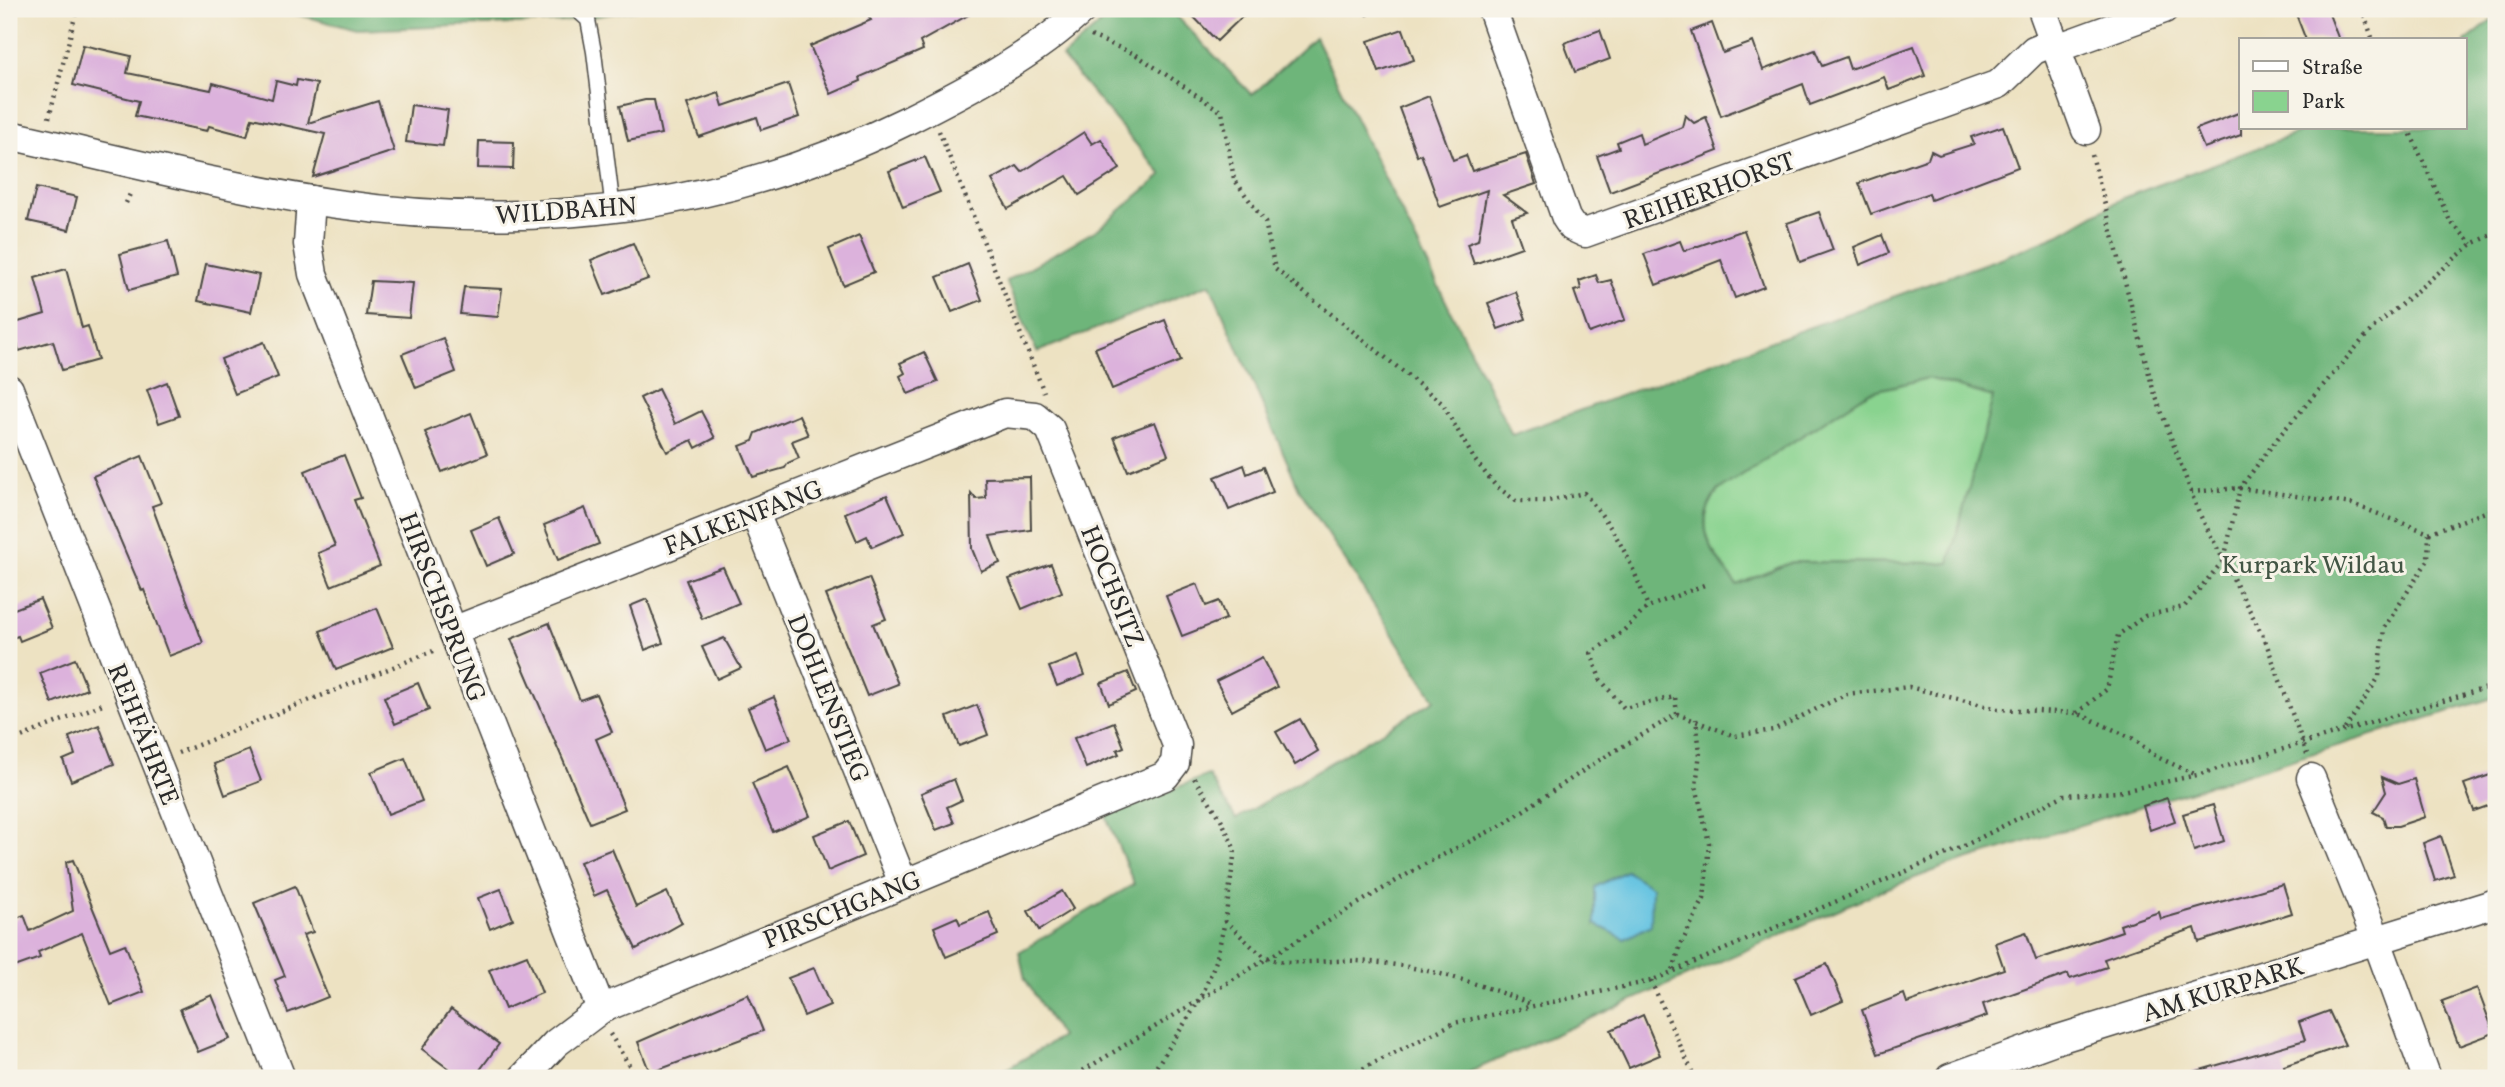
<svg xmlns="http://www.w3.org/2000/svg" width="2505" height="1087" font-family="Vollkorn,serif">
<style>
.green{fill:#89d38f;stroke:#5a7f5d;stroke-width:2}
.forest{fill:#6eb57a;stroke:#4c7052;stroke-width:2;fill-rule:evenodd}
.water{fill:#63c3e1;stroke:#477786;stroke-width:2}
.building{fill:#dcb2dc}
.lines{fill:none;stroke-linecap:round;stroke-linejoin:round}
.lane-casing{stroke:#484642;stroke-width:17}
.street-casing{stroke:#484642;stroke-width:31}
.path{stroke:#484642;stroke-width:4.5;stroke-dasharray:2 5;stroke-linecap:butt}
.lane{stroke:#fff;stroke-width:14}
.street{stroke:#fff;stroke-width:28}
.labels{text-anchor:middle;stroke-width:6;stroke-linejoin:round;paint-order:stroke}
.street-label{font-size:26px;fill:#2b2b2b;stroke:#f7f3e8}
.park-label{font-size:26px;fill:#425544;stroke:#f7f3e8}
</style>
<rect width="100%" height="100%" fill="#f7f3e8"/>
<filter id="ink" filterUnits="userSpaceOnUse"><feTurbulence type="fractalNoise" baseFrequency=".0143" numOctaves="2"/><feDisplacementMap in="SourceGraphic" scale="14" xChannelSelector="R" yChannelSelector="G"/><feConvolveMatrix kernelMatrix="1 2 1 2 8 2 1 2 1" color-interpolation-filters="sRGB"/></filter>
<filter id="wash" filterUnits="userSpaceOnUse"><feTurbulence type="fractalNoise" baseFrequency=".00686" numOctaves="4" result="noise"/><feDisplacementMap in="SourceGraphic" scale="28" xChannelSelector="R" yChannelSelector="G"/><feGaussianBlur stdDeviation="1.57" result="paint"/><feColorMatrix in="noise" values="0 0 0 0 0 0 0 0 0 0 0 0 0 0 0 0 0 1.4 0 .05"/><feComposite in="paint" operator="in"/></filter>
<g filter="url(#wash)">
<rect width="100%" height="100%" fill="#ede2c2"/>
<!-- green -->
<path class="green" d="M1928,378L1994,397L1950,563L1792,562L1737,585C1713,554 1690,524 1719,490L1869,392Z"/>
<!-- forest -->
<g class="forest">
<polygon points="276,9 638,9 562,22 357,30"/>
<path d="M1118,9H1170L1252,95L1315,37L1512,435L2003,257L2062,233L2123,198L2311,128H2465V42L2496,17V697L1944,867L1880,891L1456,1078H991L1061,1037L1025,979L1019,952L1134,884L1106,816L1208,775L1236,819L1435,700L1299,489L1210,284L1037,352L1006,281L1098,229L1162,175L1062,57ZM1928,378L1993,397L1949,563L1792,562L1737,585C1712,554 1690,524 1719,490L1869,392ZM1626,871L1595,924V887Z"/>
</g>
<!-- water -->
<polygon class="water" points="1626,871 1652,887 1651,925 1625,939 1595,924 1595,887"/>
<g id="blocks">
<!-- building -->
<g class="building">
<polygon points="889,9 979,9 920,42 923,50 860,77 861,81 831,94 810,46 871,20 869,17"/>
<polygon points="1186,9 1250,9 1217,41"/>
<polygon points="2294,9 2327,9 2339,40 2306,40"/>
<polygon points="1712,23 1723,53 1753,42 1763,70 1815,50 1822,66 1846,57 1850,69 1914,46 1925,76 1889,90 1884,77 1810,105 1803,84 1721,116 1691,31"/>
<polygon points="1403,29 1414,60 1379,72 1368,41"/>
<polygon points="1600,30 1610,59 1575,72 1564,43"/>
<polygon points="83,45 131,56 127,73 211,90 213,83 272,99 276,81 296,86 297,80 317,84 308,123 378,101 394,151 313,177 325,134 252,118 247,136 209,126 207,131 135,116 139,101 73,85"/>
<polygon points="788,84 799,117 761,130 757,117 699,137 687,104 719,93 723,106"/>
<polygon points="1429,96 1453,160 1466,155 1472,171 1526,154 1536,184 1503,195 1527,213 1512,218 1522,247 1474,264 1467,244 1478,240 1487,190 1440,207 1421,154 1417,156 1399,108"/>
<polygon points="645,100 654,100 661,134 628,141 620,106"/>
<polygon points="411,105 448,110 443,146 406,142"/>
<polygon points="2241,112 2241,135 2204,148 2196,129"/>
<polygon points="1685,115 1694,123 1706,117 1718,151 1610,192 1597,156 1619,148 1617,142 1639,133 1642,144 1682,127"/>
<polygon points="2003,126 2018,167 1931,200 1929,193 1871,214 1859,183 1928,159 1931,151 1939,155 1974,144 1971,137"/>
<polygon points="1084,132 1092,144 1101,139 1120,169 1079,195 1067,176 1008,209 992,180 1017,166 1022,172"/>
<polygon points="479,141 514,142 513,169 478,168"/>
<polygon points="925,157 940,192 903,207 889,171"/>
<polygon points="36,188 77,197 69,230 28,221"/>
<polygon points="1819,212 1833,250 1800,262 1787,223"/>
<polygon points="1744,230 1764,287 1735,298 1721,260 1656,285 1644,254 1680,241 1684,251"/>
<polygon points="1882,235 1889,253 1860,265 1854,247"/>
<polygon points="859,236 874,272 843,285 829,249"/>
<polygon points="168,241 177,277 129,290 120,254"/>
<polygon points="633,243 648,279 605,295 591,260"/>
<polygon points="206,264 259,275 251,312 198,301"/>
<polygon points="968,264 982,300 952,312 937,277"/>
<polygon points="66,269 82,328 88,326 98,360 62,370 53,341 19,351 12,324 45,314 35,278"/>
<polygon points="1596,275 1599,283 1611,280 1625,320 1589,333 1574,291 1581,289 1579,281"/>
<polygon points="371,281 413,283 409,318 366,315"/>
<polygon points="464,287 502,289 498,317 460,314"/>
<polygon points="1516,292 1526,319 1498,329 1488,303"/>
<polygon points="1165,320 1181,361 1112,389 1095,348"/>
<polygon points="443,338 456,372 416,388 402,354"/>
<polygon points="264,342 278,377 235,394 221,359"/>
<polygon points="924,352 938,382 908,394 900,376 905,373 900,363"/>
<polygon points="167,382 179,416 159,423 147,390"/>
<polygon points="658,389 675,424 701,411 715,438 696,448 692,440 667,452 640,398"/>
<polygon points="471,413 487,454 442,472 425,432"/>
<polygon points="799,415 808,435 792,441 799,458 788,463 785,468 753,477 740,446 753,441 756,433"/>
<polygon points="1155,422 1168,455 1128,471 1114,437"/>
<polygon points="344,455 361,498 354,500 380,566 331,586 318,553 335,546 305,471"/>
<polygon points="142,456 161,503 152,506 203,643 169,656 144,590 142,591 93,476"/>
<polygon points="1244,465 1247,474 1263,467 1273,492 1229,510 1215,477"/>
<polygon points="1030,477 1031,530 990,536 1000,563 981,571 972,549 971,493 976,499 986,498 985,478"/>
<polygon points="887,495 904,533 872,547 867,536 857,541 845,513"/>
<polygon points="585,508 599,544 558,560 544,525"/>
<polygon points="499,518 514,554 486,566 471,530"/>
<polygon points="1051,564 1062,592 1022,609 1009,579"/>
<polygon points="723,567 739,603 702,619 686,580"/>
<polygon points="869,578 886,619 873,624 898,684 867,696 826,595"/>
<polygon points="1197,584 1206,606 1219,601 1226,619 1182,636 1166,596"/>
<polygon points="40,599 52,628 20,641 18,636 9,639 9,611"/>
<polygon points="647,599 663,643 645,650 630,606"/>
<polygon points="377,608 393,647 336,670 320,631"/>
<polygon points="549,623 580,700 596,694 612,732 596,739 625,809 590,823 511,639"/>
<polygon points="724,638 741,668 717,679 702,647"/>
<polygon points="1078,656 1085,675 1057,686 1049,667"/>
<polygon points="1262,658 1277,687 1232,711 1216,681"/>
<polygon points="75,659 87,689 52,703 40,673"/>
<polygon points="1128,672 1136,692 1109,704 1101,683"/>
<polygon points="418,683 429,710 395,724 384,697"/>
<polygon points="774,697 791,739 765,749 748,708"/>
<polygon points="977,705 988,735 959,746 947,717"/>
<polygon points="1300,719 1318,751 1295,765 1276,732"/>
<polygon points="1114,722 1124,747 1117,750 1119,754 1086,768 1074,738"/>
<polygon points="99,725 114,764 71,781 63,760 75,755 69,737"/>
<polygon points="249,750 261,781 225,795 214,764"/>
<polygon points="405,758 422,801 388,814 371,772"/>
<polygon points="789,767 810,816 773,832 752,783"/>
<polygon points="2496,773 2496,803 2474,811 2464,784"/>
<polygon points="2382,777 2398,784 2414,779 2425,817 2398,826 2386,826 2383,817 2373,812 2386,792"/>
<polygon points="954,779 962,800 947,807 954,823 936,830 921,793"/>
<polygon points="2167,798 2175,821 2150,830 2143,806"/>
<polygon points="2213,805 2224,841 2194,851 2183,814"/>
<polygon points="849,821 863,856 828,871 814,835"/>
<polygon points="2441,836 2454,875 2435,881 2423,843"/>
<polygon points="612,849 636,907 667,892 682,923 636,949 607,890 594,896 580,862"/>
<polygon points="73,860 110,950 125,944 144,992 111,1005 82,933 38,952 40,958 9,969 9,921 24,915 30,931 73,911 66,862"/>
<polygon points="2283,884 2292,913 2199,942 2195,928 2104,959 2107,967 2070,979 2068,974 1983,1004 1987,1016 1878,1054 1862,1010 1904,994 1907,1003 2004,969 1995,943 2026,932 2036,960 2122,931 2120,925 2159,912 2161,919"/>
<polygon points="295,886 313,932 303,935 328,997 288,1013 275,980 285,976 254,903"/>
<polygon points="501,889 513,919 490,929 478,898"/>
<polygon points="1062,891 1073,909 1039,930 1028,911"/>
<polygon points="989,912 998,935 946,957 934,927 957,917 960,924"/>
<polygon points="527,955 542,993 505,1009 489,970"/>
<polygon points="1827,964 1843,1001 1811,1015 1795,977"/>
<polygon points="814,968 830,1005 804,1016 788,978"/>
<polygon points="2477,988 2494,1033 2459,1046 2442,1001"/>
<polygon points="748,994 763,1031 650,1073 638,1042"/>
<polygon points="212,995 230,1039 198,1052 180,1009"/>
<polygon points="451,1009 499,1044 474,1078 461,1078 422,1049"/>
<polygon points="2329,1011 2345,1045 2284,1066 2287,1078 2191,1078 2190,1073 2305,1040 2299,1022"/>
<polygon points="1643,1015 1660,1055 1629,1068 1611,1030"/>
</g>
</g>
</g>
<g filter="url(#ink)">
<use href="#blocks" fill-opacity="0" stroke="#484642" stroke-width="2"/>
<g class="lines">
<defs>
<g id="lane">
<polyline points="534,9 543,9"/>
<polyline points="576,9 588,20 594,52 613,210"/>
</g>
<g id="street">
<polyline points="1492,9 1566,218 1572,227 1585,233 1999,84 2034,50 2054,42"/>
<polyline points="2042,9 2086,130"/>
<polyline points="2057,48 2164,9"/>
<path d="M9,135C117,159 227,188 337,204C533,232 727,210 906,121C968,90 1033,56 1083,9"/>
<polyline points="311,200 308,244 313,274 601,1009"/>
<polyline points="9,389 281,1078"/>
<polyline points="755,513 903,883"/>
<polyline points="453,631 1005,413 1035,416 1050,429 1177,745 1175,763 1165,776 601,1009 556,1043 523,1078"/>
<polyline points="2311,778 2377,941 2427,1078"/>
<polyline points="1950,1078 2052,1041 2496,903"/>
</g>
</defs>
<!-- lane casing -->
<use href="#lane" class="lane-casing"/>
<!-- street casing -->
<use href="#street" class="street-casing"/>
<!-- path -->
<g class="path">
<polyline points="1361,9 1367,14 1381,9"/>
<polyline points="2362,9 2373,40"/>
<path d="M1091,36L1135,54L1222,112L1234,179L1265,222L1275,269L1442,403L1474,459L1495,485L1516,501H1548L1584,493C1617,531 1631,561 1648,607"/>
<polyline points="49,118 77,9"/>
<polyline points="2408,128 2450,221 2472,244"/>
<polyline points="939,131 1044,392"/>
<polyline points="2092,155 2153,389 2198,511 2265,640 2307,754"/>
<polyline points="126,203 130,194"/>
<polyline points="2191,492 2240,488 2352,504 2429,533 2496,508"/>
<polyline points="2077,713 2107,689 2118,635 2145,616 2184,607 2224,560 2240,488 2280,435 2372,329 2472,244 2496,233"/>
<polyline points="1677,714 1675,697 1624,708 1600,679 1591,653 1621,633 1648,607 1704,585"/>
<polyline points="2345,729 2379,677 2384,628 2428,560 2429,533"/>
<polyline points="9,742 105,703"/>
<polyline points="178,753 433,651"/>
<path d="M1225,921C1238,932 1251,948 1266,957C1283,967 1335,959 1356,961C1418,964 1476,982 1533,1005"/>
<polyline points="1673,970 1681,944 1704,899 1709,843 1696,786 1700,752 1696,719"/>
<polyline points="1651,981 1695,1078"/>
<polyline points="610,1034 637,1078"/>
<polyline points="1071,1078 1337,916 1423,865 1500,826 1598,761 1677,714 1735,736 1773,730 1847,694 1909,687 1998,709 2077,713 2132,738 2157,757 2197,775"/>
<polyline points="1149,1078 1201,998 1216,961 1225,921 1235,850 1221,819 1194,778"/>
<polyline points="1344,1078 1454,1023 1651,981 1958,849 2064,795 2118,792 2197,775 2496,685"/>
</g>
<!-- lane -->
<use href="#lane" class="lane"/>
<!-- street -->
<use href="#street" class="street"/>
</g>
</g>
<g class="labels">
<!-- street labels -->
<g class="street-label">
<text transform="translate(1709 190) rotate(-20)" y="9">REIHERHORST</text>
<text transform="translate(566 210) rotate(-4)" y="9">WILDBAHN</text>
<text transform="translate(743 517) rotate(-21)" y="9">FALKENFANG</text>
<text transform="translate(1113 586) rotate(68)" y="9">HOCHSITZ</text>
<text transform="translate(443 607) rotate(69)" y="9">HIRSCHSPRUNG</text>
<text transform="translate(829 698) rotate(68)" y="9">DOHLENSTIEG</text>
<text transform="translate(144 734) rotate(68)" y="9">REHFÄHRTE</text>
<text transform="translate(842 909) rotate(-22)" y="9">PIRSCHGANG</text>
<text transform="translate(2223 989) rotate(-17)" y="9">AM KURPARK</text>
</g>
<!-- park labels -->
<g class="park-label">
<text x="2313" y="573">Kurpark Wildau</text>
</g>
</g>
<!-- margin -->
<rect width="2505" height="1087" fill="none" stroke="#f7f3e8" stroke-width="35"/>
<!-- legend -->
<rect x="2239" y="38" width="228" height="91" fill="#f7f3e8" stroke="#a5a39c" stroke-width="2"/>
<rect x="2253" y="61" width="35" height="10" fill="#ffffff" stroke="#a5a39c" stroke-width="2"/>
<text x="2302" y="74" font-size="21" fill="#2b2b2b">Straße</text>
<rect x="2253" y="91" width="35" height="21" fill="#89d38f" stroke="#a5a39c" stroke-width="2"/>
<text x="2302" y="108" font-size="21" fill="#2b2b2b">Park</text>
</svg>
